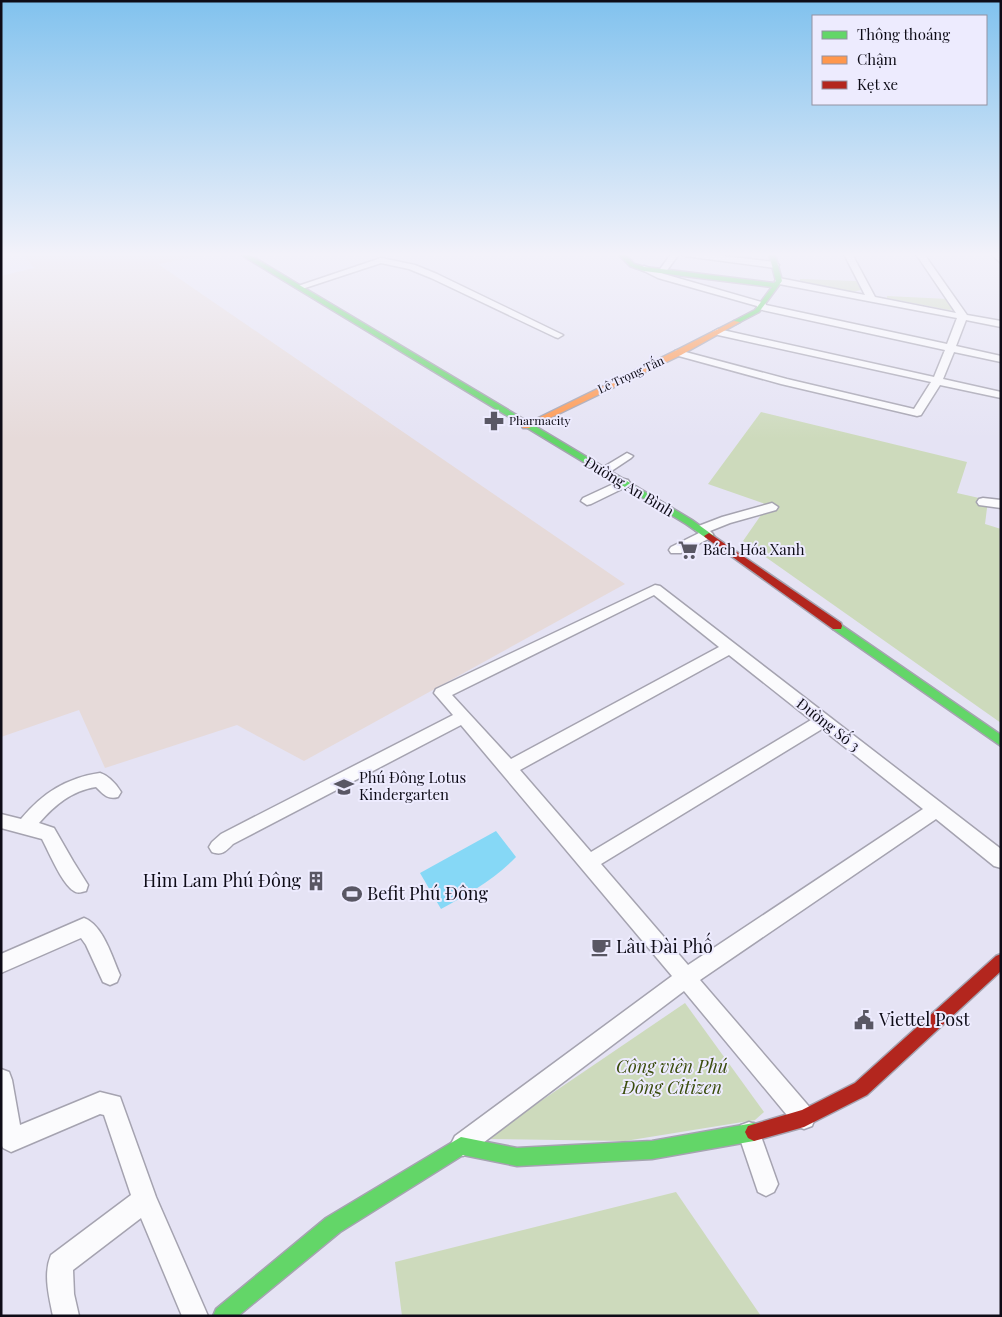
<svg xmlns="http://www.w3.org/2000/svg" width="1002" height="1317" font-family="'Playfair Display',serif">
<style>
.industrial{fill:#e6dad9}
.green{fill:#cddabc}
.water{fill:#86d8f6}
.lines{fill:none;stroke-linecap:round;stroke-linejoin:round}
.street-casing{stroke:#a5a3b0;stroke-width:3}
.fast-casing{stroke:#a5a3b0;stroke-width:3}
.slow-casing{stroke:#a5a3b0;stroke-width:3}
.jam-casing{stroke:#a5a3b0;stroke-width:3}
.street{fill:#fbfbfd;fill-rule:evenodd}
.fast{fill:#63d668;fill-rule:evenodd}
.slow{fill:#ff974d;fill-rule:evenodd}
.jam{fill:#b3261e;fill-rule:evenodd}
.labels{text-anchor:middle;stroke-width:4;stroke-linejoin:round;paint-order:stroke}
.far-street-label{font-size:12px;fill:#0e0c17;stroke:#edebfe}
.far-poi-label{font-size:12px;fill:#0e0c17;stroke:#edebfe;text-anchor:start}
.street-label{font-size:15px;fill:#0e0c17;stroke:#edebfe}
.poi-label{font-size:15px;fill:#0e0c17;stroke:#edebfe;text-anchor:start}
.near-poi-label{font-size:18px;fill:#0e0c17;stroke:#edebfe;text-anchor:start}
.near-park-label{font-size:18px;font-style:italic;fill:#3b4d0d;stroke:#edebfe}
</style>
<rect width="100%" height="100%" fill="#e5e3f4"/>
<!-- industrial -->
<polygon class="industrial" points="23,254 209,254 158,264 625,584 304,761 237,725 105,768 79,710 1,737 1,276 34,268"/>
<!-- green -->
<g class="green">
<polygon points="800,279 856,281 861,290 853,292 800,282"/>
<polygon points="887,296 948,299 955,309 949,310 887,298"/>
<polygon points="761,412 967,462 957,493 988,500 985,524 1001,529 1001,723 743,541 768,505 708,484"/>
<polygon points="685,1003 764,1112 755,1120 625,1141 485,1139"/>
<polygon points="676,1192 761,1316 402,1316 395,1262"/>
</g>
<!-- water -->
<path class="water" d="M496,831L516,857C494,880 468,894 441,909L420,873Z"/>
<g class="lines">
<defs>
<g id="street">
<polygon points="671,254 679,254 665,273 662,273 664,274 765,303 766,305 947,344 957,318 779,284 775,281 779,278 865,295 844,254 852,254 875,297 956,313 916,254 924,254 967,315 1001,321 1001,327 966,320 956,346 1001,356 1001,362 954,352 943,379 1001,392 1001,398 940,385 921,415 917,416 781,384 675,355 675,351 678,350 787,379 914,409 931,382 718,335 713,332 718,329 934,377 945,350 758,309 757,306 658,278 640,269 644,266 658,272"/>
<polygon points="681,254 707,254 775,262 779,265 775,268 685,256"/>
<polygon points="991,254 1000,254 1001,263"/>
<polygon points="381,258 415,265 437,274 563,335 558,338 555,337 431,278 409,269 381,263 302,289 295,287"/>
<polygon points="627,453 633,456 631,458 607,474 599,474 597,471"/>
<polygon points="624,479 628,480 630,483 628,486 591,504 587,505 581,501 583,498"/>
<polygon points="983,498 1001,500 1001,508 979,505 977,502 979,499"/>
<polygon points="772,503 778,507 776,510 730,523 710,531 713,534 712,537 681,553 671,553 669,550 671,547 699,533 695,530 696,527 722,517"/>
<path d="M655,585L660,586L1001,849V868L994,866L936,819L700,980L812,1110L815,1118L812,1126L804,1129L796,1126L684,991L471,1152L463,1156L455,1152L451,1144L455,1136L672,976L461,725L233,844C226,851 222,856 212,852L209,847L212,842L221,834L453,715L434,693L436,689ZM654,595L719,647L511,759L452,695ZM729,655L811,720L591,852L520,770ZM822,729L923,809L688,965L601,864Z"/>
<path d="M100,773C109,776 116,784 121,792L118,797C108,800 103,794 96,787C71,791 55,805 39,823L54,828L73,861L88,885L86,891C81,892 78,894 74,891C62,884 49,852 42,839L1,828V814L21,819C43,793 66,778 100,773Z"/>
<path d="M84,918C103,925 112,957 120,975L117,982L110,985L103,982L86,945L81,938L1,973V954Z"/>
<path d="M1,1069L9,1072L12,1080L20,1125L100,1092L120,1097L156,1197L208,1316H182L141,1218L73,1270L74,1294L79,1316H53C49,1296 43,1274 51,1255L131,1195L104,1115L100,1114L11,1152L3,1148L1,1144Z"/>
<polygon points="749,1122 757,1125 778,1184 774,1192 766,1196 758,1192 738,1133 741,1125"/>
</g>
<g id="fast">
<polygon points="240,254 248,254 301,286 692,520 714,536 712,538 706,538 686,524"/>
<polygon points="618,254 625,254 634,264 645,267 774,283 776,281 769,254 775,254 782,281 759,312 736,324 734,323 734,321 755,310 772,287 644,271 630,266"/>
<polygon points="837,622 1001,735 1001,746 833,629 832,626"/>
<polygon points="754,1123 760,1126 763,1132 760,1138 754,1141 652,1159 517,1166 463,1155 340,1232 238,1316 213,1316 216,1309 326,1218 461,1137 517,1148 652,1141"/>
</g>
<polygon id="slow" points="734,321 740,322 681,355 529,428 523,428 522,426 675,351"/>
<g id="jam">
<polygon points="709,533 841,623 842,626 841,629 833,629 706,538 704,536"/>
<polygon points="1001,954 1001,971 867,1095 804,1127 754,1141 748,1138 745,1132 748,1126 802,1110 855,1083 996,956"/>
</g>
</defs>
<!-- street casing -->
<use href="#street" class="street-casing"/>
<!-- fast casing -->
<use href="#fast" class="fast-casing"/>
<!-- slow casing -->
<use href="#slow" class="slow-casing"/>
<!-- jam casing -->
<use href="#jam" class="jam-casing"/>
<!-- street -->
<use href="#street" class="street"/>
<!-- fast -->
<use href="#fast" class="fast"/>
<!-- slow -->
<use href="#slow" class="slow"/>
<!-- jam -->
<use href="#jam" class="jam"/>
</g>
<!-- sky -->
<linearGradient id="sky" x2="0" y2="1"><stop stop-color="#81c2ee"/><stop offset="0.58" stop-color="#f3f2fa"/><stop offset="1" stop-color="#f3f2fa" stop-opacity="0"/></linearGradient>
<rect width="1002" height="439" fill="url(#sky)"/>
<!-- icons -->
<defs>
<symbol id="pharmacy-bare" viewBox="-9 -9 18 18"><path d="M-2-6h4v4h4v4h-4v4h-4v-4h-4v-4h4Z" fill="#595764" stroke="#edebfe" stroke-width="2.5" paint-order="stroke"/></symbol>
<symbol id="supermarket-bare" viewBox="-9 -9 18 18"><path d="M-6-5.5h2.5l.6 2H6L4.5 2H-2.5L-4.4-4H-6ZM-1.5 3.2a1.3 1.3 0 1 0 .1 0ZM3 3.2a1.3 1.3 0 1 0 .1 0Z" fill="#595764" stroke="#edebfe" stroke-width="2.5" paint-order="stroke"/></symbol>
<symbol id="school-bare" viewBox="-9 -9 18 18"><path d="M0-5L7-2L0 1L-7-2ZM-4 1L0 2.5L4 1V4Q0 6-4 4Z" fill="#595764" stroke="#edebfe" stroke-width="2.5" paint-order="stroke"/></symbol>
<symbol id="building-bare" viewBox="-9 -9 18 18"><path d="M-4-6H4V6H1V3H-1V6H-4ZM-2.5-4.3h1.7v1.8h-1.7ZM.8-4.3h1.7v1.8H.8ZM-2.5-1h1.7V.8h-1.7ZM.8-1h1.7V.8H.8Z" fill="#595764" stroke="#edebfe" stroke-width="2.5" paint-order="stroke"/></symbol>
<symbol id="stadium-bare" viewBox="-9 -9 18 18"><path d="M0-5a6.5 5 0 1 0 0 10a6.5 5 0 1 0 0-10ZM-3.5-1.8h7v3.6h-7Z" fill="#595764" stroke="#edebfe" stroke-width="2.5" paint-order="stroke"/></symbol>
<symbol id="cafe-bare" viewBox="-9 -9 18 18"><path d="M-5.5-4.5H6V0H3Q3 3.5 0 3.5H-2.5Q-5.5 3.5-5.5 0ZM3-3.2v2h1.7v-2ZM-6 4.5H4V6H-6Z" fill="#595764" stroke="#edebfe" stroke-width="2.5" paint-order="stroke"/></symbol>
<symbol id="civic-bare" viewBox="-9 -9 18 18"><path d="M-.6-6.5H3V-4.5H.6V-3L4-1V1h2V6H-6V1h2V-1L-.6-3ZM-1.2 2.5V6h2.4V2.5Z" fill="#595764" stroke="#edebfe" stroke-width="2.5" paint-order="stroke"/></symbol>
</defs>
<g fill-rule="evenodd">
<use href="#pharmacy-bare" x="480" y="407" width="28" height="28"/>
<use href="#supermarket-bare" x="674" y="536" width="28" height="28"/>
<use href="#school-bare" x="330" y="773" width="28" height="28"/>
<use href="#building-bare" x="302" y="867" width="28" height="28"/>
<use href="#stadium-bare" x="338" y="880" width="28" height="28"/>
<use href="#cafe-bare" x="587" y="933" width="28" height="28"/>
<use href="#civic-bare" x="850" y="1006" width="28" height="28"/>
</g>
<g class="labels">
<!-- far-street labels -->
<g class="far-street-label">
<text transform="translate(631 375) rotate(-25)" y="4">Lê Trọng Tấn</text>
</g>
<!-- far-poi labels -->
<g class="far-poi-label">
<text x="509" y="425">Pharmacity</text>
</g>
<!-- street labels -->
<g class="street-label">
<text transform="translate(629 487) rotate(31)" y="5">Đường An Bình</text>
<text transform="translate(828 725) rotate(38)" y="5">Đường Số 3</text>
</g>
<!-- poi labels -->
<g class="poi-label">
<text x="703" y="555">Bách Hóa Xanh</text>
<text x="359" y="783">Phú Đông Lotus<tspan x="359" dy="17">Kindergarten</tspan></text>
</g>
<!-- near-poi labels -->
<g class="near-poi-label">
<text x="301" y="887" text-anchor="end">Him Lam Phú Đông</text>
<text x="367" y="900">Befit Phú Đông</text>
<text x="616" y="953">Lâu Đài Phố</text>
<text x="879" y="1026">Viettel Post</text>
</g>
<!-- near-park labels -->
<g class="near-park-label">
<text x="672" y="1073">Công viên Phú<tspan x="672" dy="21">Đông Citizen</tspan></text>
</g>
</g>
<!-- border -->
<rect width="1002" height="1317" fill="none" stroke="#0e0c17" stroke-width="5"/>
<!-- legend -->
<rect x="812" y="15" width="175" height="90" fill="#edebfe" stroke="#9492a2"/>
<rect x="822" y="31" width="25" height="8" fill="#63d668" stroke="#9492a2"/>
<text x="857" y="40" font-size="15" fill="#0e0c17">Thông thoáng</text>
<rect x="822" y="56" width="25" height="8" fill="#ff974d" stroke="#9492a2"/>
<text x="857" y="65" font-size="15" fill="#0e0c17">Chậm</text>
<rect x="822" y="81" width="25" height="8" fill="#b3261e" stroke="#9492a2"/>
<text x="857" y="90" font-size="15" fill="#0e0c17">Kẹt xe</text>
</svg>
